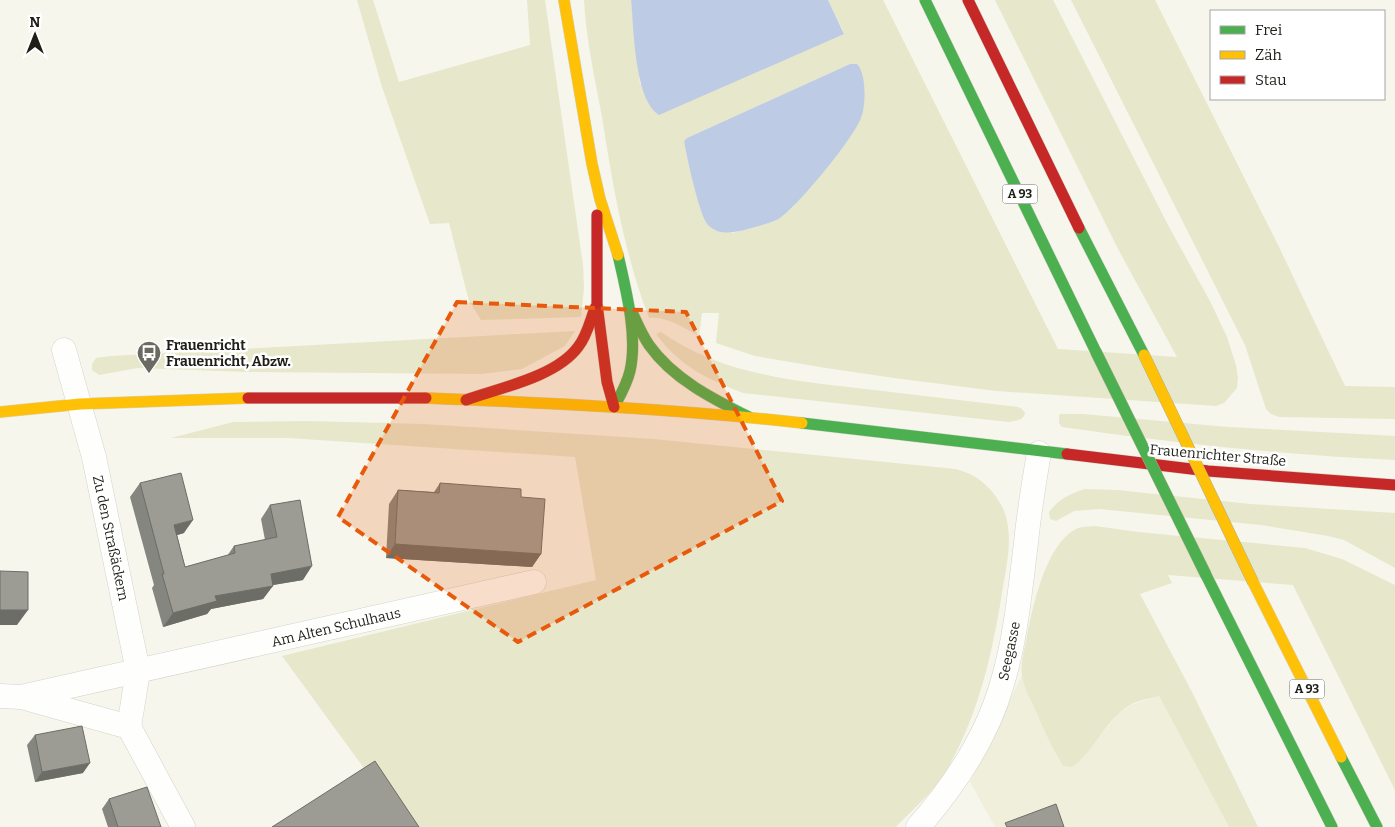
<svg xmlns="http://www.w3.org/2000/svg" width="1395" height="827" font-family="Bitter,serif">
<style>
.built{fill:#efefdc}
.green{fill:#e7e7cc;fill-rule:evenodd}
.water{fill:#becbe4}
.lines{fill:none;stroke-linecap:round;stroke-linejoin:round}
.street-casing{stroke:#d3d3cc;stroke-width:25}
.fast-casing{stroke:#d3d3cc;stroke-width:12}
.slow-casing{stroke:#d3d3cc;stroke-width:12}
.jam-casing{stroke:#d3d3cc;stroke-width:12}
.street{stroke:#fefefc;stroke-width:24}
.fast{stroke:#4caf50;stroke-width:11}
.slow{stroke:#ffc107;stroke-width:11}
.jam{stroke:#c62828;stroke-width:11}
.fast-bridge-casing{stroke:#adac93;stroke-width:12;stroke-linecap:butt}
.slow-bridge-casing{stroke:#adac93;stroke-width:12;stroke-linecap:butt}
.fast-bridge{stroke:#4caf50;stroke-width:11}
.slow-bridge{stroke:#ffc107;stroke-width:11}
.wall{fill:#868680}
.shaded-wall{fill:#6d6d68}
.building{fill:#9c9c95;stroke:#6d6d68}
.marked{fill:#e8590c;fill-opacity:0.2;stroke:#e8590c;stroke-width:4;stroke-dasharray:10 6;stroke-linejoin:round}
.labels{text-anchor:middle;stroke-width:5;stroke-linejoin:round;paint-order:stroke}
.shield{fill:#fff;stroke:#62625d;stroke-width:1}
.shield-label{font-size:12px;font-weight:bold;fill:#1f1f18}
.poi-label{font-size:14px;font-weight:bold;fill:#1f1f18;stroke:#fff;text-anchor:start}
.street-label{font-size:14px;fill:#1f1f18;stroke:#fff}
</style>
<rect width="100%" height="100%" fill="#f6f6ec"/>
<!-- built -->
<polygon class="built" points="1022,675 1029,697 1056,754 1063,766 1081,760 1118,714 1131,705 1159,696 1229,827 995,827 970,782"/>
<!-- green -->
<g class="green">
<polygon points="357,0 373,0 399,82 530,45 527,0 545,0 583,265 584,288 581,317 481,320 469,301 449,223 430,224 382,87"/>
<path d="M584,0H631L640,84L844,33L828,0H883L1058,349L1177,357L1118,249L995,0H1053L1168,225L1211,303L1227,337L1236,365L1238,378L1237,388L1224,403L1216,406L996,391L894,378L826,368L755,356L716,343L719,313H702L699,336C684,328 666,316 649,318C624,253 613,186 602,117C595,79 586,39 584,0ZM850,64L862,116L848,140L812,186L776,221L732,233L702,214L684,141L687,138Z"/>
<polygon points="1071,0 1155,0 1280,249 1345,386 1395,387 1395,419 1279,417 1271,414 1266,409 1245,345"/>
<polygon points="575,331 565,346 522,369 482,374 247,372 138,368 99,375 92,370 92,364 96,358 111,356"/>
<path d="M661,332C723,376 802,382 874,390C922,396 970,401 1018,407L1022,409L1025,413C1023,421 1016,420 1009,422L743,393C705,378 681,367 656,334Z"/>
<path d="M1061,414H1083L1228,427L1395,436V460C1284,455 1172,443 1062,427L1059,423V415Z"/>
<path d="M306,421L425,424L654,439L956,469C961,471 966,472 970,474C987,482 1004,503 1007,521C1012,544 1006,569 1002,593C992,656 977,721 943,776C933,792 909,813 896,827H407L282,656L596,580L575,457L288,438H171L233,422Z"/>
<path d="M1085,489L1117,490L1250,504L1395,513V568L1344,540L1328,536L1261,525L1099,509L1074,511L1056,521L1050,519L1049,512C1059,499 1069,494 1085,489Z"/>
<path d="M1095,526L1138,532L1305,548L1342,559L1395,585V790L1293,585L1168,575L1172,583L1140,594L1192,692L1258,827H1229L1159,696C1150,699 1138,700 1130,705C1105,720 1095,751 1072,767L1063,766C1053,750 1045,732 1037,714C1032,702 1024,689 1022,675C1020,665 1024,651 1026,641C1032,609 1045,545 1076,529C1081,526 1089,527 1095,526Z"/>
</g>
<!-- water -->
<g class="water">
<path d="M631,0H828L844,34L659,115C634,99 634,28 631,0Z"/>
<path d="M850,64H857C866,73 866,102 862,115C857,135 795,210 777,220C771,223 764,224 759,226C743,230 722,239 708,225C699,215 687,157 684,141L687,138Z"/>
</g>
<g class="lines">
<defs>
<g id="street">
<polyline points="64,350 94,457 138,671 129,727"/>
<polyline points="0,696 21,697 534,582"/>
<polyline points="25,698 129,727"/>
<polyline points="129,727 183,827"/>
<path d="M918,827C954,786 987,737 1002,684C1016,638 1020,590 1026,543C1029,512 1034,482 1039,453"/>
</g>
<g id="fast">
<polyline points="925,0 1096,352"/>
<polyline points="1079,228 1144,355"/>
<path d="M633,314C638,325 642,335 649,345C673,379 713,399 749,417"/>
<path d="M614,407C620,396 627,384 630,371C638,336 626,290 618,255"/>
<polyline points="802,423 1067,454"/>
<polyline points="1206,575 1332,827"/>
<polyline points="1341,757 1377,827"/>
</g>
<g id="slow">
<polyline points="564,0 592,164 600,199 618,255"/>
<path d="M426,398C551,403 677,409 802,423"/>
<polyline points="0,412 80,404 248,398"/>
<polyline points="1253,582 1341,757"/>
</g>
<g id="jam">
<polyline points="968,0 1079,228"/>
<polyline points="597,215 597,304 607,382 614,407"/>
<polyline points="248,398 426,398"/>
<path d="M466,400C499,388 556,377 578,347C587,336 590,321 595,308"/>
<polyline points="1067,454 1208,471 1395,485"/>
</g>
</defs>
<!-- street casing -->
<use href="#street" class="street-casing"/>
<!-- fast casing -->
<use href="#fast" class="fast-casing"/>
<!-- slow casing -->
<use href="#slow" class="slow-casing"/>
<!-- jam casing -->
<use href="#jam" class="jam-casing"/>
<!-- street -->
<use href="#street" class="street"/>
<!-- fast -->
<use href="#fast" class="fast"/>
<!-- slow -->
<use href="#slow" class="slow"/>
<!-- jam -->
<use href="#jam" class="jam"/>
<defs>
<polyline id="fast-bridge" points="1096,352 1206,575"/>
<polyline id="slow-bridge" points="1144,355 1253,582"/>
</defs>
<!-- fast-bridge casing -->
<use href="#fast-bridge" class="fast-bridge-casing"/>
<!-- slow-bridge casing -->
<use href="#slow-bridge" class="slow-bridge-casing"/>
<!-- fast-bridge -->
<use href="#fast-bridge" class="fast-bridge"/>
<!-- slow-bridge -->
<use href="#slow-bridge" class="slow-bridge"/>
</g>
<!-- wall -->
<g class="wall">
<polygon points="140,483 184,533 177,535 185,567 227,556 234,546 265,540 261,519 270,505 303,580 273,585 263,599 211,609 207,614 163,627 152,588 154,585 130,497"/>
<polygon points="440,483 521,497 541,554 532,567 386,558 389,504 398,490 434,492"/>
<polygon points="35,735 83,773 35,782 27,745"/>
<polygon points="109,799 161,827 108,827 102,809"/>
</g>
<!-- shaded-wall -->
<g class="shaded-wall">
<polygon points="193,520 184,533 164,539 174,525"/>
<polygon points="395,544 541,554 532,567 386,558"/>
<polygon points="312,566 303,580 261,587 271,574"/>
<polygon points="273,586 263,599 211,609 207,614 163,627 173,613 215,596"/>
<polygon points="0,610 28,610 17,625 0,625"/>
<polygon points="90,763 83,773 35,782 42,772"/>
</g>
<!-- building -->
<g class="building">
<polygon points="181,473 193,520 174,525 185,567 235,553 234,546 277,537 270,505 300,500 312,566 271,574 273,586 215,596 217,601 173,613 162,574 164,574 140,483"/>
<polygon points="440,483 521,489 521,497 545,499 541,554 395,544 398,490 439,493"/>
<polygon points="0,571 28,572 28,610 0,610"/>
<polygon points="82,726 90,763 42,772 35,735"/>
<polygon points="375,761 419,827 272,827"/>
<polygon points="147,787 161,827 118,827 109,799"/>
<polygon points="1056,804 1064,827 1007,827 1005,823"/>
</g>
<!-- marked area -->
<path class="marked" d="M457,302L686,312L782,501L518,642L338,517Z"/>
<!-- icons -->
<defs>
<symbol id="bus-pin" viewBox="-11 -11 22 30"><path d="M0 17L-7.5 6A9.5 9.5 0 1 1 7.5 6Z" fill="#6a6a62" stroke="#fff"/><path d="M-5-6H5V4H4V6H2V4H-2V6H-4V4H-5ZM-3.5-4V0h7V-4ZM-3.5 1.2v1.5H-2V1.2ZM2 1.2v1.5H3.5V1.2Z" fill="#fff"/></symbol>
</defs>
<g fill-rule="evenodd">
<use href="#bus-pin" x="135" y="339" width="28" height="38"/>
</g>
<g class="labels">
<!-- shield labels -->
<g class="shield">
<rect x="1002.5" y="184.5" width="35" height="19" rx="4"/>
<rect x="1289.5" y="679.5" width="35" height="19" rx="4"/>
</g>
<g class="shield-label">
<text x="1020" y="198">A 93</text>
<text x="1307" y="693">A 93</text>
</g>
<!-- poi labels -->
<g class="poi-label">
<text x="166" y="350">Frauenricht<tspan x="166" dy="16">Frauenricht, Abzw.</tspan></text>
</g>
<!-- street labels -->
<g class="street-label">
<text transform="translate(1218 455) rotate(5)" y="5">Frauenrichter Straße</text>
<text transform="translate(111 538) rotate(78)" y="5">Zu den Straßäckern</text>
<text transform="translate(336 627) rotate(-13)" y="5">Am Alten Schulhaus</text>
<text transform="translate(1009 651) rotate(-78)" y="5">Seegasse</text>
</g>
</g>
<!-- legend -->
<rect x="1210" y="10" width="175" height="90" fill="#ffffff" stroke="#a5a5a3"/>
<rect x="1220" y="26" width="25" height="8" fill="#4caf50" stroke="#a5a5a3"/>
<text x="1255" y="35" font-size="15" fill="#1f1f18">Frei</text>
<rect x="1220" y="51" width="25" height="8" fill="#ffc107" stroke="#a5a5a3"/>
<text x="1255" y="60" font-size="15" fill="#1f1f18">Zäh</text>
<rect x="1220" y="76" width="25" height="8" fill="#c62828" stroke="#a5a5a3"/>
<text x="1255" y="85" font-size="15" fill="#1f1f18">Stau</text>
<!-- north arrow -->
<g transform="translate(35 35)" stroke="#ffffff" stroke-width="4" paint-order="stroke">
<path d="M0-4L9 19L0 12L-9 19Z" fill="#1f1f18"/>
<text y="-8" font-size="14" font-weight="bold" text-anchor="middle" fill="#1f1f18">N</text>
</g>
</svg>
